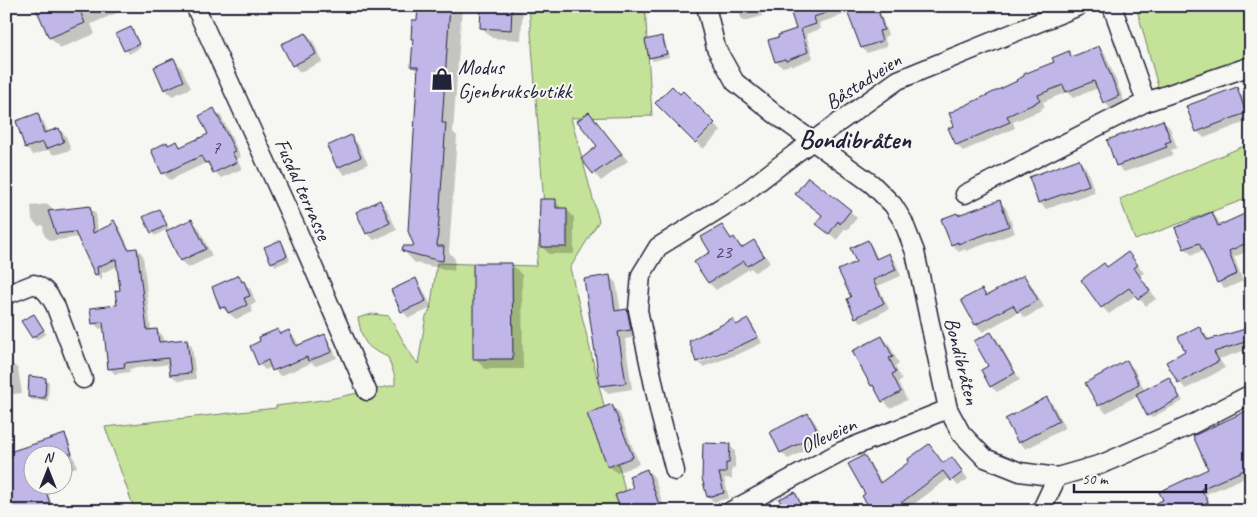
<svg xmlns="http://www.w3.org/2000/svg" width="1257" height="517" font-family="Caveat,sans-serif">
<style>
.green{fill:#c5e299;stroke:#74826a}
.shadow{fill:#0003;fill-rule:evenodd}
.building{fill:#c0b6e7;stroke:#22223b}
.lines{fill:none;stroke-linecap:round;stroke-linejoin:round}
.minor-casing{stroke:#22223b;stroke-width:21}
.minor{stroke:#f6f6f2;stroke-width:18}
.labels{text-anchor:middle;stroke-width:4;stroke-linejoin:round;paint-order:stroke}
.number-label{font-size:19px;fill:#4a4766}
.poi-label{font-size:21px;fill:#22223b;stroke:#f6f6f2;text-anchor:start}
.street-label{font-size:21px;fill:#22223b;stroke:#f6f6f2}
.district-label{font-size:26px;font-weight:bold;fill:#22223b;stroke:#f6f6f2}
</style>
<rect width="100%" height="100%" fill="#f6f6f2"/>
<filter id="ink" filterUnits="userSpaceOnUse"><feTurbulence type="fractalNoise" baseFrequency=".02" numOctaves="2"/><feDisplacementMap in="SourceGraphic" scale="10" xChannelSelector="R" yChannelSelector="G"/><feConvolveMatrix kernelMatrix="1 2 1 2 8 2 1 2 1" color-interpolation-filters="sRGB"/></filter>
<g filter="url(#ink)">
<!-- green -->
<g class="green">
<path d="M529,6H645L652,116L571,118L599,221L570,268L630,511H135L105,427L276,408V406L330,399L395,385V377L388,357C365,347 363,343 358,318L372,314L389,316C399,332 406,349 418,364L426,316L430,310L437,263L536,266L544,205Z"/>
<polygon points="1136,6 1251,6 1251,58 1159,90"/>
<polygon points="1251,143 1251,197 1135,240 1120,199"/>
</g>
<!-- shadow -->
<g class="shadow">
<polygon points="33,6 133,6 91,24 95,34 60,48 50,37 41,18 35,11"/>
<polygon points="424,6 462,6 453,132 457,136 449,252 455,259 454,271 415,263 404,251 416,247 419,74 412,66 414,41 412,39"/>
<polygon points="483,6 523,6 521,40 492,38 481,27"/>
<polygon points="738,6 759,6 762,16 745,21 741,18"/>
<polygon points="806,6 878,6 888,35 884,37 887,46 867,53 862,48 849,13 819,23 821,29 806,34 813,58 793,66 791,65 782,67 776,62 770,41 797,30"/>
<polygon points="130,29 141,47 129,54 118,35"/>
<polygon points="306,34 313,41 322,62 300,72 293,65"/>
<polygon points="662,37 665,41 669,57 653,61 650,57"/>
<polygon points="1099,47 1105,53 1125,103 1110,108 1104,102 1098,88 1073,98 1067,92 1043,102 1045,107 1041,108 1042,110 1013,122 1015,128 963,151 957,145 1068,52 1073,57"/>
<polygon points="174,60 181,67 191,88 172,96 165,89"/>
<polygon points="1236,89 1243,96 1251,115 1251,120 1204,138 1197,131"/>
<polygon points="683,93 721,131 703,149 657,103"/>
<polygon points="214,110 221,116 241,157 237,159 242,169 221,178 206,163 170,180 163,173 167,144 169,146 177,142 182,147 209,135"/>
<polygon points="589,113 628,161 601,181 582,159 598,146"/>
<polygon points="37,115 44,122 48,133 59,129 66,136 71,150 54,155 48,150 33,155 26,148 17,122"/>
<polygon points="1163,121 1170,128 1177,148 1171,150 1173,155 1124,172 1117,165"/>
<polygon points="351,137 358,144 368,164 345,175 338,168"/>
<polygon points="1079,161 1086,168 1095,192 1046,209 1039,202"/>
<polygon points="797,194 850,211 857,218 847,230 845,228 837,240 817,223 823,216"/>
<polygon points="555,201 563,210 567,210 574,217 574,254 549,254 542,247"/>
<polygon points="999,201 1006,208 1015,233 966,251 965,249 959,252 952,244 958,216"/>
<polygon points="380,202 387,209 397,230 374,240 367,233"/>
<polygon points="48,204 54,210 90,208 96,214 98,232 113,225 114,222 120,228 130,250 137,249 143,255 151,331 157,330 163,336 164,343 186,340 192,346 196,379 178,381 171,375 170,364 129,369 130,372 115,374 109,368 105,328 100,329 93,323 118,306 121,291 118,266 102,273 102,280 96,274 79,237 50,241 44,235 43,225 38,226 32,220 31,206"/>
<polygon points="158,210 169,228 155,236 152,232"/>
<polygon points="1212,213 1218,220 1221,226 1251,213 1251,250 1234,257 1243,281 1225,289 1218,282 1204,250 1192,255 1186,249 1177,228"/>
<polygon points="192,221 199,228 212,256 188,268 181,261"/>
<polygon points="721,226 733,240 734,239 743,248 754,242 761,249 770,263 755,272 751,268 716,290 709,283 696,263 712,253"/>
<polygon points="280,241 284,245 290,260 276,266 272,262"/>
<polygon points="868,242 873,248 878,259 889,255 895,261 901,276 878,286 889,309 862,323 856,317 853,298"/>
<polygon points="1128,253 1144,273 1140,276 1156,299 1146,306 1136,295 1109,314 1102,307 1108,268"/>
<polygon points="512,265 522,275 523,369 485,369 475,358"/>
<polygon points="609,276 616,283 621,312 627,311 634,318 637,337 625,339 632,389 608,393 601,386"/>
<polygon points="1023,276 1031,284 1044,307 1025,318 1019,312 983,332 976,325 963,300 982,290 988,296"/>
<polygon points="239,277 251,290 256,303 250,305 253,312 236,319 221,307"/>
<polygon points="415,280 422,287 432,308 409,318 402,311"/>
<polygon points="34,315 46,334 36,340 33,337"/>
<path d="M733,320L738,325L748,320L753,326L762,343L741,353L703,367L697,362L690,342ZM740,345L741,347L699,363V360Z"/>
<polygon points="1199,327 1210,340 1251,328 1251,358 1246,350 1219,359 1225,368 1186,389 1179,382 1168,362 1187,352"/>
<polygon points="278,330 282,334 289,332 295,338 299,346 324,336 330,342 337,358 316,366 312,363 280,376 272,367 265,370 259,364"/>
<polygon points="991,333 997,339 1020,380 997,392 991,387 983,370 990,367"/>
<polygon points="882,337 889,344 899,364 895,366 902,380 898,382 907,400 890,408 872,386"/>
<polygon points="6,358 18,369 22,393 6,395"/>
<polygon points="1126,362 1134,369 1145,391 1169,378 1183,401 1151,418 1138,395 1106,413 1099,405 1087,383"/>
<polygon points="45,379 49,382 48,401 32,400 29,397"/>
<polygon points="1046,399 1054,406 1065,428 1026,449 1019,442"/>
<polygon points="611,405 619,412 639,464 617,473 609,466"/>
<polygon points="1246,413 1251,418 1251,478 1249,476 1206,494 1212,508 1206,511 1143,511 1164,501 1210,470"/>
<polygon points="808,414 815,422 825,441 788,459 781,452"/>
<polygon points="65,436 68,439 77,467 62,471 62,454 32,454 32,484 45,484 54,511 10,511 6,454"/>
<polygon points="729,445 735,451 735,468 732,468 732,479 724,478 729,498 714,502 708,496"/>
<polygon points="929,445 944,464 958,465 968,479 958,486 950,477 906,510 907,511 874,511 867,494 864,456 870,463 882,483 911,462"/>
<polygon points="647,470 654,477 665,511 622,511"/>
<polygon points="795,493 798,497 805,511 786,511"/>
</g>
<!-- building -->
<g class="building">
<polygon points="35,6 78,6 85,23 49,38"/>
<polygon points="423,6 450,6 442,123 446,123 437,246 444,246 443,261 436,260 402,251 403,246 414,246 408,231 418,67 411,67 413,39 411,39 412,20 417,20 418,7"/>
<polygon points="481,6 512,6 511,30 480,28"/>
<polygon points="803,6 839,6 840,8 814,17 816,24 801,29 808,52 786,61 785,59 775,62 768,40 779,37 778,35 796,29 790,10"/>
<polygon points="845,6 877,6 884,30 879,31 882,41 861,48"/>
<polygon points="131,27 139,44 124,51 116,34"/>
<polygon points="306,33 316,54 292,66 281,44"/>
<polygon points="662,36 667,54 649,58 645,40"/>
<polygon points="1099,46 1119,96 1103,103 1094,81 1066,92 1063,85 1038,95 1040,100 1036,102 1036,103 1007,116 1010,122 956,145 948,128 954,126 949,113 1017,81 1016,80 1024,76 1024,74 1054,62 1052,58 1069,51 1071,57"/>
<polygon points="174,58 184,81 164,90 154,67"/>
<polygon points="672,86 680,94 683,91 715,123 695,143 655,103"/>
<polygon points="1237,87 1246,113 1196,132 1186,106"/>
<polygon points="214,108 235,151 232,152 237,162 213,173 208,162 205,163 201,156 162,174 151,150 167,142 168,145 177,141 180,147 208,134 199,116"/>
<polygon points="589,112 622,154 593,174 581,159 597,146 577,121"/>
<polygon points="38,113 44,133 59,128 64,142 46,149 43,142 25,148 16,121"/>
<polygon points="1163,120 1171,141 1165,143 1167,147 1116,166 1107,140"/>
<polygon points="351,135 361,157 337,168 327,146"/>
<polygon points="1079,159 1089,185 1038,203 1029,177"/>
<polygon points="808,177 851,210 840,224 838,221 829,234 816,224 822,215 795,194"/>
<polygon points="540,199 556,199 556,208 567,208 567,247 540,247 540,236 539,236"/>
<polygon points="380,200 390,223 366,234 356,212"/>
<polygon points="1000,200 1009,226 958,244 958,242 951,245 941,219 957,213 958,215"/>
<polygon points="90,206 93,233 112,224 111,221 114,220 128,249 137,248 147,330 157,329 159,342 187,339 191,373 170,375 168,358 124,363 125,367 108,369 103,322 92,324 90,308 117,305 115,291 120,290 116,259 97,267 98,274 95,275 75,232 56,234 48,211"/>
<polygon points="159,209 167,225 151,233 143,217"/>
<polygon points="1251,211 1251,241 1229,251 1237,274 1217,283 1199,243 1184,249 1175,228 1212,212 1218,226"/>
<polygon points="192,219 206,249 180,261 166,231"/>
<polygon points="722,225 731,239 734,237 741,248 754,240 764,256 747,266 744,261 708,283 694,262 710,252 701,237"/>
<polygon points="281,240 287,256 271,263 264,247"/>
<polygon points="868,240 876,259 889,253 896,270 873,280 884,303 855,318 847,299 851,297 838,270 856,262 850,248"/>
<polygon points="1128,252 1138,265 1134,268 1150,291 1138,299 1129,288 1101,308 1081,280 1104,263 1107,267"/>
<polygon points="473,263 512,263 513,359 473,359"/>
<polygon points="239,275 242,282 244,281 250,296 244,298 247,305 228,313 225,307 220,308 212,287"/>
<polygon points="610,275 615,311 627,309 631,330 618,332 626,383 600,386 584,279"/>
<polygon points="1024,275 1038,300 1017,312 1013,305 975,325 961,300 982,289 986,296"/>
<polygon points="416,278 426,301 401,312 391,290"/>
<polygon points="34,314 44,330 32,338 21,321"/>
<polygon points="733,319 736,325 748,319 758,337 735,348 696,362 689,341"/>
<polygon points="1199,326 1207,340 1249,328 1251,340 1214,352 1219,361 1178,383 1166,362 1185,351 1178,337"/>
<polygon points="278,329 280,334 289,330 296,346 325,334 332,352 308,361 307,357 272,371 268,360 258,365 250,346 260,341 259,337"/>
<polygon points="991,332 1015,373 990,387 981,370 988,366 974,341"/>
<polygon points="882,336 893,357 889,358 896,372 892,374 901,392 882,402 873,385 871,386 852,351"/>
<polygon points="1127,360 1139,384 1098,406 1085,383"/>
<polygon points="29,376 46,378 45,398 28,397"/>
<polygon points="1169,377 1180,398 1147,416 1136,394"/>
<polygon points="1047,397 1059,421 1018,443 1005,419"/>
<polygon points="612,404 633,457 608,467 587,414"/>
<polygon points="1246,411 1251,420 1251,467 1201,489 1208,502 1198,507 1200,511 1140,511 1163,500 1159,492 1208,469 1193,436"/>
<polygon points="808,413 819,434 780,453 770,432"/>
<polygon points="65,434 72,454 32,454 32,484 44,484 52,511 9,511 6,502 6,453"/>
<polygon points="703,443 730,444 729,463 726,463 726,473 719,473 724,493 707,497 702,478"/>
<polygon points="929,444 943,463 952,457 963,472 951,481 943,471 901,503 907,511 872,511 862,496 865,494 848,464 864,455 880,483 909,462 908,459"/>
<polygon points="647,469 661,511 621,511 615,495 633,488 629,476"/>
<polygon points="795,492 804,511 785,511 779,499"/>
</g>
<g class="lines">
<defs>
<g id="minor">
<polyline points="195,6 298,232 367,391"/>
<polyline points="706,6 716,48 735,82 775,114 872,184 893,205 903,221 915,252 948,409 961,433 985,458 1020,472 1057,477 1102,464 1191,425 1251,394"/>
<polyline points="1112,6 1146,102 1251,66"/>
<polyline points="965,194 1146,102"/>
<path d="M6,295L34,284C45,288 49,295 55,305L83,379"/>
<polyline points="675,471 660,414 638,310 641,275 658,247 740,196 796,153 898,80 1079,6"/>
<polyline points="731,511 842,451 948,409"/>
<polyline points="1041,511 1057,477"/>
</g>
</defs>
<!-- minor casing -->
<use href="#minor" class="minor-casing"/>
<!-- minor -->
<use href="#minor" class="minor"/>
</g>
</g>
<!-- icons -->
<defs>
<symbol id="shop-bare" viewBox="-9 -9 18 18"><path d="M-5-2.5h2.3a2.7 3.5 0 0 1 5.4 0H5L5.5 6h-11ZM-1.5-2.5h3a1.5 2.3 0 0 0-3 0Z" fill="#22223b" stroke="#f6f6f2" stroke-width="2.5" paint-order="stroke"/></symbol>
</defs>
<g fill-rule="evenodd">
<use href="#shop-bare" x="426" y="63" width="32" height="32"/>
</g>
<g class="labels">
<!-- number labels -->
<g class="number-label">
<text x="216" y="154">7</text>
<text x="723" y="258">23</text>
</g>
<!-- poi labels -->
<g class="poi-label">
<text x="458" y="74">Modus<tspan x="458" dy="24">Gjenbruksbutikk</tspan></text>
</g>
<!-- street labels -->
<g class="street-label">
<text transform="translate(863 81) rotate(-33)" y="7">Båstadveien</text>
<text transform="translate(303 189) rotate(66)" y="7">Fusdal terrasse</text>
<text transform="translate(962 361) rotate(76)" y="7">Bondibråten</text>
<text transform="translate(828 435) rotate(-25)" y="7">Olleveien</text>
</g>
<!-- district labels -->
<g class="district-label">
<text x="855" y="148">Bondibråten</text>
</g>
</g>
<!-- margin -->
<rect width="1257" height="517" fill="none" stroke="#f6f6f2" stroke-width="25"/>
<rect x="12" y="12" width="1232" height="492" fill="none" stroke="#22223b" stroke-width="2" filter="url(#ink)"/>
<!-- north arrow -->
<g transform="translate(48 470)"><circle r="24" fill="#f6f6f2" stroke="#a1a1a9"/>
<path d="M0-4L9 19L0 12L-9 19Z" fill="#22223b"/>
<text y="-8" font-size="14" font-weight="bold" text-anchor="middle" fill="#22223b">N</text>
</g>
<!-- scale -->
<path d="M1074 484v8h132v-8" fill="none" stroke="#22223b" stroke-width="2.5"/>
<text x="1082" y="484" font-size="15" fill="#22223b" stroke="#f6f6f2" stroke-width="4" paint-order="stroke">50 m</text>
</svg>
